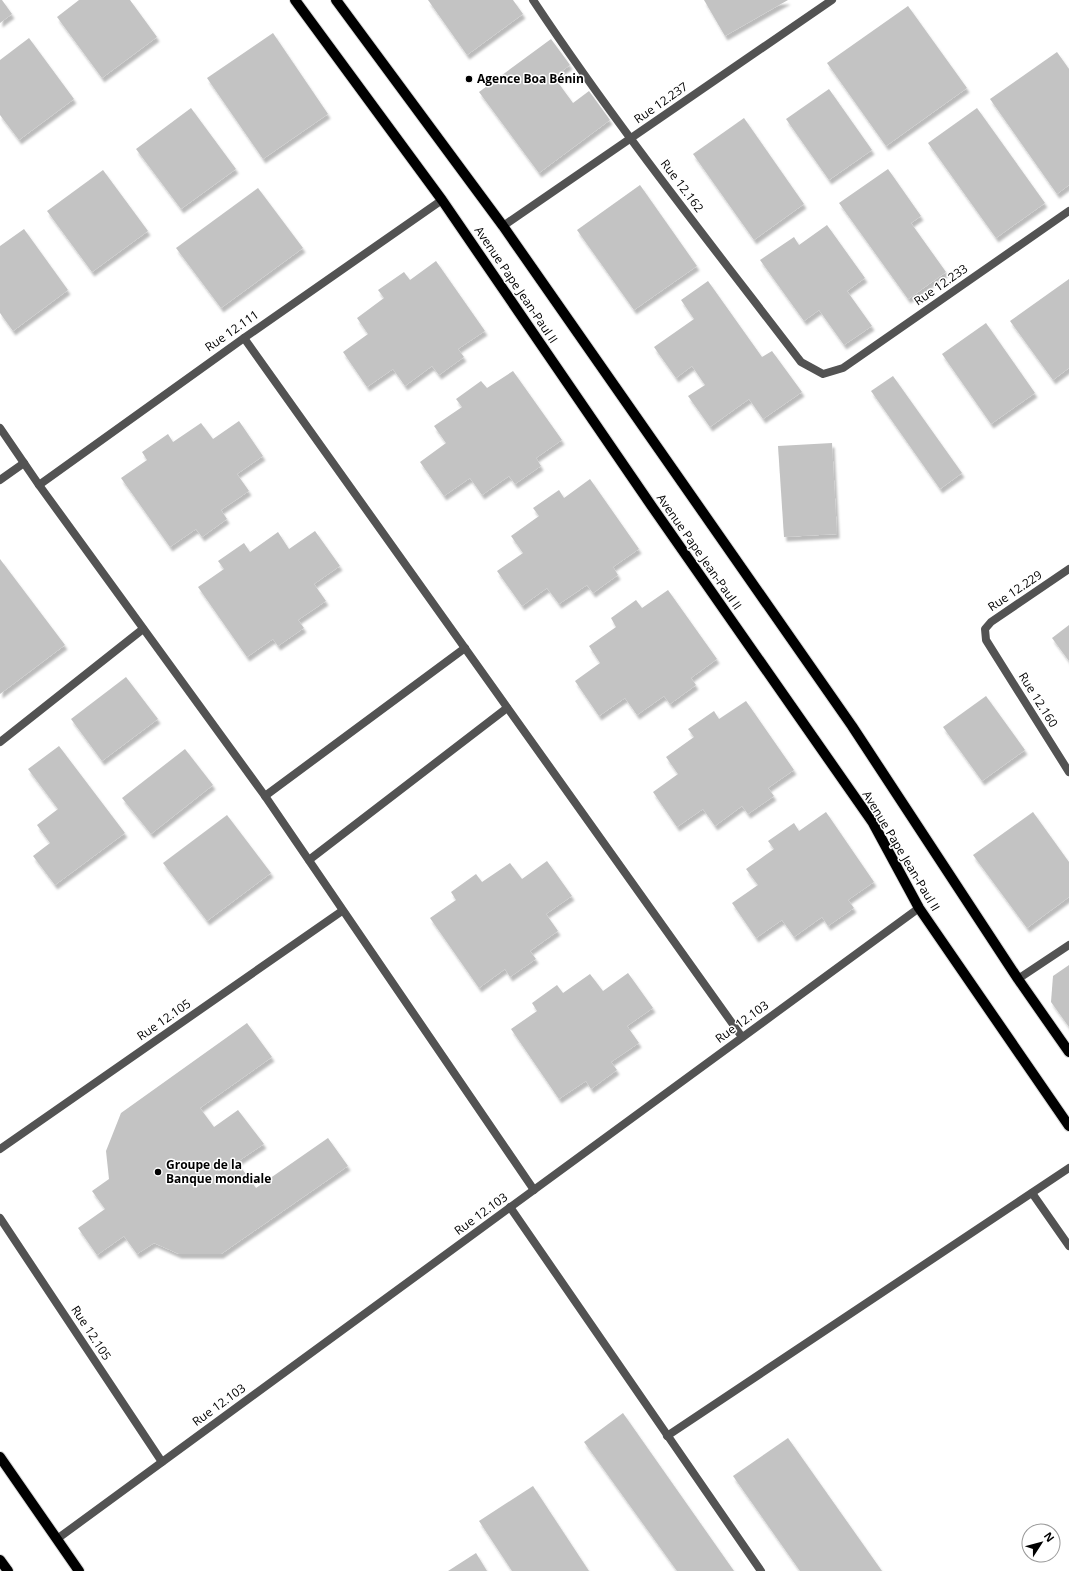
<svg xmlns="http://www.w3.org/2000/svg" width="1069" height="1571" font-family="'Open Sans',sans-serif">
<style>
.building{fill:#c3c3c3;filter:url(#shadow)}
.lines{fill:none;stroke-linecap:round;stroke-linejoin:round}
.primary-casing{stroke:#dbdbdb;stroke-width:12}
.lane{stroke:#535353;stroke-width:8}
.street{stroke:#535353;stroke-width:8}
.primary{stroke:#000;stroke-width:10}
.poi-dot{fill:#000;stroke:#fff;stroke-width:1.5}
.labels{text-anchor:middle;stroke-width:3;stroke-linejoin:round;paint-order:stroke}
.poi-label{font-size:12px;font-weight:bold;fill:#000;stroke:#fff;text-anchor:start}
.street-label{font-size:12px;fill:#000;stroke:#fff}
</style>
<defs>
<filter id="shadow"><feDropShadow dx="2.5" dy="4.5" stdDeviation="1" flood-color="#0004"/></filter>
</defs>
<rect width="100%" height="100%" fill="#fff"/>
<!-- building -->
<g class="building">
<polygon points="0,0 2,0 12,14 0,23"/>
<polygon points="79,0 130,0 157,37 102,78 57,17"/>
<polygon points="428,0 513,0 523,14 467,55"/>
<polygon points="704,0 788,0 725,36"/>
<polygon points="908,6 967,88 886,146 827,63"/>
<polygon points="273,33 328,114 263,159 207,78"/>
<polygon points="29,38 74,99 19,140 0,115 0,60"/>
<polygon points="551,39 570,65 554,77 573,103 589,91 610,120 539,173 479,92"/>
<polygon points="1057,52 1069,69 1069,185 1057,194 990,99"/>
<polygon points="829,89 872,150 829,180 786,119"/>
<polygon points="191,108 236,169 181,209 136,149"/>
<polygon points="977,108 1045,203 996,238 928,143"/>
<polygon points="744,118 804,204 754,240 693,154"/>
<polygon points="888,169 921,216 911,223 946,272 908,299 839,203"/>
<polygon points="103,170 148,231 92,272 47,211"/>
<polygon points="640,185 697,266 634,310 577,230"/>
<polygon points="258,188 303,248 221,308 176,248"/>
<polygon points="827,225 865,278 847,291 872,326 844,345 819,310 804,321 760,260 794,237 799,245"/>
<polygon points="24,229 68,290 13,331 0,313 0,246"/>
<polygon points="436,261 485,331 458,349 464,357 439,375 432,366 405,386 393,369 367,387 343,352 368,334 357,318 384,298 378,290 404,272 410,280"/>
<polygon points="1069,279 1069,368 1053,380 1010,321"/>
<polygon points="708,281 762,357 772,351 802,392 763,419 749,399 710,427 688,396 705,385 692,366 676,378 654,347 694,319 681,300"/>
<polygon points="986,323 1035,393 991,424 942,354"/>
<polygon points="513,371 562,440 536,458 541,466 515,484 509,476 482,495 470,478 444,496 420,462 446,443 434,426 462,407 456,399 481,381 487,388"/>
<polygon points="893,376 962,473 940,489 871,391"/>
<polygon points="239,421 263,456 237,474 249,491 221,510 227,519 202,537 196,529 170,547 121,478 147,460 142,452 168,434 173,442 201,423 213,439"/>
<polygon points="832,443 837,534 784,537 778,446"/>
<polygon points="590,479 639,549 613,567 618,575 593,593 587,585 559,604 547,588 522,606 497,571 523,553 511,536 539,516 533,508 559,490 564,498"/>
<polygon points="315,531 340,566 314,584 326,601 298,620 304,628 278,646 273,639 247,657 198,587 224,569 218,561 244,543 250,552 278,532 289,549"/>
<polygon points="0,559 65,645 0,694"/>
<polygon points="668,590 717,659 691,678 696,685 670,704 664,696 637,715 625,698 599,716 575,681 600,663 589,646 616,627 611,618 636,600 642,608"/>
<polygon points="1069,625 1069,661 1052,638"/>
<polygon points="126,677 158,719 102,761 71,719"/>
<polygon points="986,696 1025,750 982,781 943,727"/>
<polygon points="746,701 794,770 768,788 774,796 748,814 742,806 715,826 703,809 677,827 653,792 678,774 666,757 694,737 688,729 714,711 719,719"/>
<polygon points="59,746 125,833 55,885 33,856 50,843 37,825 58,809 28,769"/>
<polygon points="185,749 213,785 151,834 122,798"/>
<polygon points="826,812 874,882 848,900 854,908 828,926 822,917 794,937 782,920 756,938 732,903 758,885 746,869 774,849 768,841 794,823 799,831"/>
<polygon points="1033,812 1069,862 1069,897 1027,928 973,855"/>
<polygon points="227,815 271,873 207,921 163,863"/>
<polygon points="547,861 572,896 546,914 558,931 530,951 536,959 510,977 505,969 479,988 430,918 456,900 451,892 476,874 482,882 510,863 522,879"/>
<polygon points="1069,965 1069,1027 1051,1002 1053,976"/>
<polygon points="628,973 653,1008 627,1026 639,1043 611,1062 617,1070 591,1089 586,1081 559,1099 511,1029 537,1011 532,1003 557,985 563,993 590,974 603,991"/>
<polygon points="247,1023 272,1057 200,1108 214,1127 238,1110 264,1144 237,1162 256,1188 328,1138 348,1166 221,1254 179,1254 154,1243 137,1254 124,1236 97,1255 78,1228 105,1209 92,1191 109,1179 106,1151 121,1113"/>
<polygon points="623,1413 734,1571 677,1571 584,1442"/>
<polygon points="788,1438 882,1571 800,1571 733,1476"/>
<polygon points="533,1486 589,1571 512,1571 479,1521"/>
<polygon points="476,1553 487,1571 448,1571"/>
</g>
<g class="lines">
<defs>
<g id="primary">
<polyline points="295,0 442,200 653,508 873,823 919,908 1069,1126"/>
<polyline points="336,0 503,226 852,726 1018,979 1069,1052"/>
<polyline points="0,1457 79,1571"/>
<polyline points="0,1560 8,1571"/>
</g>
</defs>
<!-- primary casing -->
<use href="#primary" class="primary-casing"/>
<!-- lane -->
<g class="lane">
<polyline points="0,1149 342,911"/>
<polyline points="1032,1193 1069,1246"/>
<polyline points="0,1218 162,1462"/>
<polyline points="667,1436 1069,1168"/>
</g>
<!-- street -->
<g class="street">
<path d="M533,0C616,125 710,243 801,362L823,374L843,368L1069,211"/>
<polyline points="503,226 832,0"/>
<polyline points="244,338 742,1037"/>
<polyline points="0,428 39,485 265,796 534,1190"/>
<polyline points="0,480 24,463"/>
<polyline points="39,485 244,338 442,200"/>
<polyline points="1069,569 991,622 985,629 986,640 1069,772"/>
<polyline points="0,742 143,629"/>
<polyline points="265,796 465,648"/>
<polyline points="309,860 507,708"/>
<polyline points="1018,979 1069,945"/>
<polyline points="510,1207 761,1571"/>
<polyline points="57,1539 919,908"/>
</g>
<!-- primary -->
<use href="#primary" class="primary"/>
</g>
<!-- markers -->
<g class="poi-dot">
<circle cx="469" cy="79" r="4"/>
<circle cx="158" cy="1172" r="4"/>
</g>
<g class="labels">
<!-- poi labels -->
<g class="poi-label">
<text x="477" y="83">Agence Boa Bénin</text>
<text x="166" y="1169">Groupe de la<tspan x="166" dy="14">Banque mondiale</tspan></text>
</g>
<!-- street labels -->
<g class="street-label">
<text transform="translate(661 103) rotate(-35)" y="4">Rue 12.237</text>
<text transform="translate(682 186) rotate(53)" y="4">Rue 12.162</text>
<text transform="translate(516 285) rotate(56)" y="4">Avenue Pape Jean-Paul II</text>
<text transform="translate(941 285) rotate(-35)" y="4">Rue 12.233</text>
<text transform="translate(232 331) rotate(-35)" y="4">Rue 12.111</text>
<text transform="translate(699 552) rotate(55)" y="4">Avenue Pape Jean-Paul II</text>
<text transform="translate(1015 591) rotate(-34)" y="4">Rue 12.229</text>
<text transform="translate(1038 700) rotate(58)" y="4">Rue 12.160</text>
<text transform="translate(901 851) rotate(59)" y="4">Avenue Pape Jean-Paul II</text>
<text transform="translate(164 1020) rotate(-35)" y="4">Rue 12.105</text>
<text transform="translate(742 1022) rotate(-36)" y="4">Rue 12.103</text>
<text transform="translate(481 1214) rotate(-36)" y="4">Rue 12.103</text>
<text transform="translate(91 1333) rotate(57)" y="4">Rue 12.105</text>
<text transform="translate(219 1405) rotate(-36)" y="4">Rue 12.103</text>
</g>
</g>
<!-- north arrow -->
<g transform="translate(1041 1543) rotate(54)"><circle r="19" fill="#ffffff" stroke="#999999"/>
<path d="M0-3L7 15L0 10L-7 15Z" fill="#000000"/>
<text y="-6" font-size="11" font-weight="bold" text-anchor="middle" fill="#000000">N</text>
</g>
</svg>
